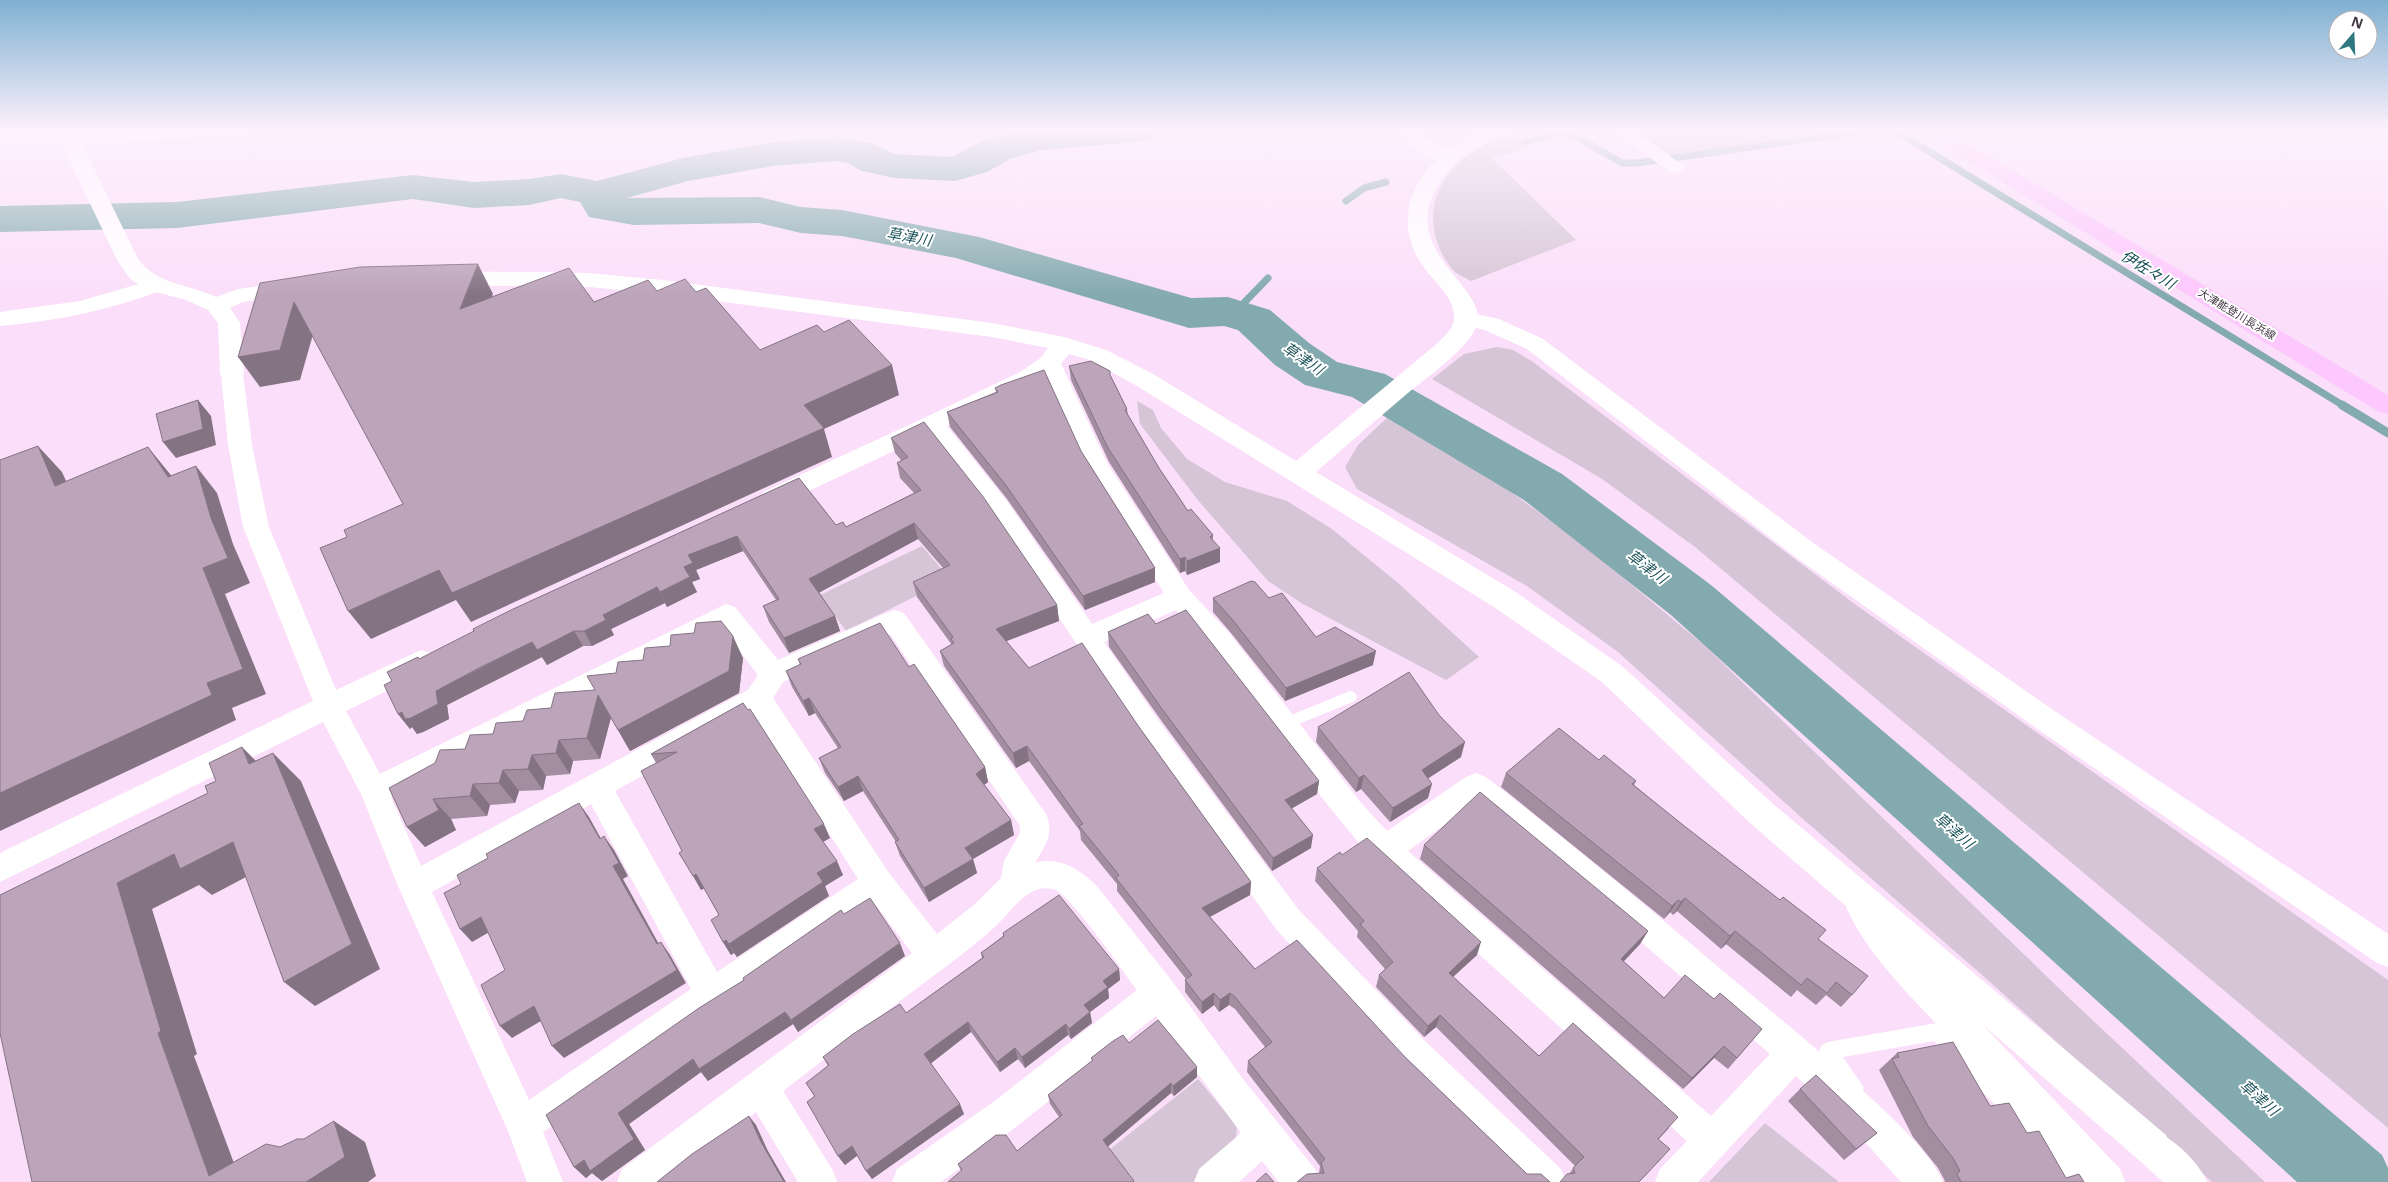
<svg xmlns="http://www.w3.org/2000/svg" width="2388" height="1182" font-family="'Noto Sans','Noto Sans JP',sans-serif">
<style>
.green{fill:#d6c5d6}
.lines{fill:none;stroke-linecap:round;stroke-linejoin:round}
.stream-far1{stroke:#83aaae;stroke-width:7}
.stream{stroke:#83aaae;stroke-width:9}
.river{fill:#83aaae;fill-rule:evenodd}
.service{fill:#fff;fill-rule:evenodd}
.minor{fill:#fff;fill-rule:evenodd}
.tertiary{fill:#fff;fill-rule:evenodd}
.primary{fill:#fdc8fd;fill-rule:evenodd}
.wall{fill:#a28da1}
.shaded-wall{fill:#847383}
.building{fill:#bca4bb;stroke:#847383}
.labels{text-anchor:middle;stroke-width:4;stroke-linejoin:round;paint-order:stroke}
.far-street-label{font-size:11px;fill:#423842;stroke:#fff}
.water-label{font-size:15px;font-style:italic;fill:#1c5359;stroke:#fff}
</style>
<rect width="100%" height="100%" fill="#fbdffa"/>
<!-- green -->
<g class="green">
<polygon points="1632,130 1856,130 1670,156"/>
<path d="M1517,135L1529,147L1492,158L1576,240L1471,281C1466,278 1458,275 1454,271C1444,261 1436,243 1434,230C1426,179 1470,144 1517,135Z"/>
<polygon points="1497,347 1513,350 1533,362 1856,605 2388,980 2388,1128 1695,547 1602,479 1432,379 1464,354"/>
<polygon points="1137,401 1153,410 1161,428 1187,459 1225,482 1287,501 1332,529 1398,583 1479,657 1446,680 1301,603 1268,581 1197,499 1140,424"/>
<polygon points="1390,415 1507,489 1585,546 1705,646 2068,997 2265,1182 2212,1182 1989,981 1803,819 1618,652 1527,586 1357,489 1345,467 1358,445"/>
<polygon points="922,546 950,579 846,631 820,595"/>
<polygon points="1198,1079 1237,1126 1235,1148 1195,1182 1133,1182 1109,1150"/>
<polygon points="1765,1123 1839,1182 1709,1182"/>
</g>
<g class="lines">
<!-- stream-far1 -->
<g class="stream-far1">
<polyline points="1894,130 2344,406"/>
<polyline points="1526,142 1561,132 1572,134 1622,163 1637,163 1873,130"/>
<polyline points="1346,201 1364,188 1386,182"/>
<polyline points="1228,311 1238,309 1268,278"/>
</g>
<!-- stream -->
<polyline class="stream" points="2342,405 2388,433"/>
<!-- river -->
<polygon class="river" points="1026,130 1157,130 1151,138 1137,142 1042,150 1012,158 987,172 955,181 894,178 862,171 848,163 836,161 773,166 688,181 627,198 759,197 801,207 842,210 979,237 1191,298 1228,297 1270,310 1309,343 1337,362 1385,374 1562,474 1711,585 2382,1155 2388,1168 2388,1182 2297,1182 1671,615 1524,500 1352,397 1305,385 1275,365 1238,330 1224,326 1189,328 956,258 842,236 801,233 759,223 634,225 589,217 580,202 561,198 529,205 474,208 413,199 177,228 0,232 0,206 177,202 413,175 474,182 529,179 561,174 597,181 683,158 773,142 836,137 873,143 894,154 952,157 984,140"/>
<!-- service -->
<g class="service">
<polygon points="1350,691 1355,693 1357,697 1355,701 1284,730 1279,728 1277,724 1279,720"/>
<polygon points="1937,1023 1943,1026 2089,1175 2091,1182 2069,1182 1934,1041 1843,1057 1864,1088 1861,1094 1855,1097 1849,1094 1819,1051 1822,1045 1828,1042"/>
</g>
<!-- minor -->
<g class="minor">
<path d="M1396,130H1416L1425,139L1455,154L1457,158L1455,162C1436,167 1406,145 1396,130Z"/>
<polygon points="1613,130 1634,130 1685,167 1682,171 1675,173 1668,171"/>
<polygon points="0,132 69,133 76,135 78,139 76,143 69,145 0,144"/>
<path d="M156,279L163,280L167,285L163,290C111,310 56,321 0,326V312L80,301Z"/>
<polygon points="1467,312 1499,319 1543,339 1812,542 2056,712 2388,934 2388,967 2377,963 2036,728 1794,556 1527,349 1485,330 1459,324 1456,319 1459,314"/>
<path d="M1050,355L1058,357L1107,463L1189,590L1230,634L1361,803L1387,831L1466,777L1476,773L1486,777C1567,840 1645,905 1723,971C1766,1007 1809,1042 1850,1079C1878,1105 1929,1148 1943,1182H1901L1864,1141L1796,1076L1698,1182H1655L1660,1169L1687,1141L1374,860C1303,781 1246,690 1176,610L1104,642L1161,724L1298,909L1427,1043L1561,1169L1566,1182H1522L1403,1067L1276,929L1141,740L988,512L928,435L781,504L772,507L763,504L760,498L763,492L924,418L1020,372L1042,357ZM1044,377L1084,465L1164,593L1092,624L1006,500L947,426ZM1475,803L1586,894L1770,1054L1711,1116L1408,851Z"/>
<path d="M232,367L240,369L243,374L252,445L269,527L336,690L421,650L431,653L435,661L431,669L346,711L380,774L726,604L735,607L778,660L886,613L895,610L904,613L1046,814C1055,833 1045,846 1035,863C1059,856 1079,869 1096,885L1172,981L1243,1079L1315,1169L1320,1182H1279L1262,1161L1239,1182H1194L1199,1169L1241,1133L1156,1016L1016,1127L941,1182H892L897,1169L992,1103L1137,990C1123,972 1070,893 1053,889C1029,883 1012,910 998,924C971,949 941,970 912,992C869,1025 826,1058 783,1091L832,1169L837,1182H798L756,1112L665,1182H617L622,1169L912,953L874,903L543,1132L563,1182H527L508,1131L398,886L361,794L323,722L0,882V853L313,701L243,527L228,445L221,374L224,369ZM722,628L758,675L748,690L421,866L391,797ZM890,634L1020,826V833L1004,861L1001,878L975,904L937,934L889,873L773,698L783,682ZM753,714L858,879L717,972L615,791ZM591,804L691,989L529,1100L432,892Z"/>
<path d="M1862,892L1873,897L1896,929L1921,960L2102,1150L2120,1169L2125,1182H2083C2037,1130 1989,1080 1941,1029C1907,992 1867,954 1846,907L1851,897Z"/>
<path d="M2153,1130C2174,1139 2198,1161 2207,1182H2163L2140,1161L2135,1148L2140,1135Z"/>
</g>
<!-- tertiary -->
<g class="tertiary">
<path d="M55,130H75L76,133L129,130H250L247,134L240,136L82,144L138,259C157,285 189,284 216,297L238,289L293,281L301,283L304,288L301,293L243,302L230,308L240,323L244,374L240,380L232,382L224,380L220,374L218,323L208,310L186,300L148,290L131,280L117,260Z"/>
<path d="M1485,130H1513C1508,137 1497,138 1490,141C1466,152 1443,170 1433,195C1406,255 1487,288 1477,324C1470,348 1427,377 1408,393C1377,419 1346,446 1316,472L1514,591L1622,666L1772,803L2166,1135L2172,1148L2166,1161L2153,1167L2140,1161L1750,823L1602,682L1494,607L1137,386L1090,360L1069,354C1060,365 1057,371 1042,367L1038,362L1048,348L992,337L663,294L589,287L448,285L440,283L437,278L440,273L448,271L589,273L663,280L992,323L1064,337L1106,350L1153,374L1296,461L1439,342C1447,333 1456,327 1454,313C1451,292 1429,278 1419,260C1386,204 1431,149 1485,130Z"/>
</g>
<!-- primary -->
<polygon class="primary" points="1921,130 1945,130 2388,395 2388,414 2379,412 1924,134"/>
</g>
<!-- wall -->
<g class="wall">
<polygon points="1069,366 1111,376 1127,409 1128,415 1159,468 1188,511 1213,535 1213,540 1220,562 1187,575 1185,571 1180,573 1109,462 1071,380"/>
<polygon points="995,388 1081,451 1155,568 1155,582 1085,610 1007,499 950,427 947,412 996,392"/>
<polygon points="891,438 1057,605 1059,621 1006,641 1029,668 1139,727 1251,882 1250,895 1210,917 1255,969 1405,1057 1527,1174 1319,1174 1320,1166 1247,1072 1248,1061 1265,1047 1235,1009 1229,1005 1219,1012 1214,1005 1202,1014 1185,992 1185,980 1186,979 1117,891 1117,884 1081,840 1080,831 1029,761 1016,768 944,666 940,651 952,645 917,597 913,582 943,568 918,539 819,592 835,616 840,631 789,653 769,622 763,606 776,600 743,551 696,570 700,579 692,582 697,592 667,607 665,603 611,629 614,635 592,646 583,646 547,665 542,657 489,683 447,705 449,719 423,732 417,734 412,727 410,729 398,714 392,681 420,659 799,478 836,525 846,527 914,493 900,478 897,463 901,460 895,453"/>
<polygon points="1213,598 1269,598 1316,637 1373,665 1285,701 1231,633 1213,612"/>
<polygon points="1156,624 1319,781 1317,794 1292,808 1311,848 1272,871 1163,723 1109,647 1108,632"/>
<polygon points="743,658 739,693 630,751 611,718 600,759 573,761 570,774 546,776 543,790 519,791 515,803 490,805 487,816 451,819 456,830 425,847 407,827 465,749 493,734 523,721 551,708 595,690 616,673"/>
<polygon points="798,659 909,667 985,767 988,782 984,785 1011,820 1014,835 973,859 977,873 929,902 900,856 895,842 896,842 863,791 844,801 825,773 819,758 838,748 815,713 809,716 792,687 786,671 800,665"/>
<polygon points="743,703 830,838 823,842 843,875 825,886 829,896 737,957 734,953 731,955 723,942 719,915 704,888 701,890 682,851 656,763 651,754"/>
<polygon points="1318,727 1461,757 1428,778 1428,798 1390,822 1361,789 1356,792 1316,742"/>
<polygon points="1599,760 1636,781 1634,785 1819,939 1852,995 1841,1007 1826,995 1816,1005 1797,990 1791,997 1726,944 1721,949 1677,911 1673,915 1670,912 1664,919 1501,787 1506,773"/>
<polygon points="1424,845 1648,931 1640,944 1623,961 1664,998 1714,999 1762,1029 1728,1069 1714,1058 1683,1089 1420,859"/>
<polygon points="1342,855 1477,955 1453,977 1539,1056 1669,1128 1659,1139 1661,1159 1639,1182 1560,1182 1569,1174 1575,1166 1436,1027 1424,1037 1376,987 1379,975 1385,969 1357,937 1358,931 1315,881 1317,868"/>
<polygon points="844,914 905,956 798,1032 793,1024 708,1081 701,1072 629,1124 645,1150 602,1181 592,1173 586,1178 574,1167 744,980"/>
<polygon points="1003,933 1119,969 1120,980 1108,989 1109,998 1090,1012 1092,1023 1071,1039 1068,1035 1025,1068 1018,1059 1000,1072 971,1032 931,1063 964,1114 872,1179 858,1155 845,1165 838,1156 814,1096 806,1083 828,1066 823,1057 906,1013 982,958 981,953 1003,936"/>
<polygon points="1129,1043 1197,1067 1197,1077 1174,1096 1171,1093 1108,1146 961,1171 958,1164 1017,1151 1059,1117 1050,1104 1048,1095 1092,1061 1091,1058"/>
<polygon points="1897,1053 1990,1106 2027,1133 2066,1178 2084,1182 1944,1182 1945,1181 1938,1168 1913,1137 1879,1070"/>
<polygon points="1800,1089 1877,1133 1844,1160 1788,1101"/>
</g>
<!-- shaded-wall -->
<g class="shaded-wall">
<polygon points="478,264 493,294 476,338 460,309"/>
<polygon points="294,302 314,331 300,380 260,387 238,357"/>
<polygon points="892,365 899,395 824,429 832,457 471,622 456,600 371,639 348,611"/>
<polygon points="198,400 211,416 216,445 176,458 163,442"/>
<polygon points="38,446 62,472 80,512 55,486"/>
<polygon points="148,447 170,474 190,504 168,477"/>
<polygon points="196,466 217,493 233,544 250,583 225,594 266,694 232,708 236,720 0,831 0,793 207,683 203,568 211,518"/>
<polygon points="914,523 918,539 815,595 809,579"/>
<polygon points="737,536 743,551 696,570 700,579 692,582 697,592 667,607 660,592 684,567 688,555"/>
<polygon points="1220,548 1220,562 1187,575 1187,561"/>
<polygon points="1185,557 1185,571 1180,573 1180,559"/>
<polygon points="1155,568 1155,582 1085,610 1083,596"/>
<polygon points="657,587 665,603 611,629 614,635 592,646 584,631 603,615"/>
<polygon points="1057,605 1059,621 999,644 996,629"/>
<polygon points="835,616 840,631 789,653 784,638"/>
<polygon points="574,631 583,646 547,665 542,657 447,705 449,719 423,732 417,734 412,727 410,729 398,714 436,691 532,642"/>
<polygon points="733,636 743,658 739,693 630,751 618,730"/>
<polygon points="1376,651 1373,665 1285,701 1286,688"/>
<polygon points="598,695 611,717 600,759 587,738"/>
<polygon points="809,698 815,713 809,716 803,701"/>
<polygon points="559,740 573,761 570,774 556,753"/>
<polygon points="1465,742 1461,757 1418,785 1422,770"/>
<polygon points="1027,746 1029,761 1016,768 1013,753"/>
<polygon points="242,747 270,775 249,764"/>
<polygon points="273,753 301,781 380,969 315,1006 284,982"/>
<polygon points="532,755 546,776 543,790 528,769"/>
<polygon points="985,767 988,782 980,788 976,774"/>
<polygon points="503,770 519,791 515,803 499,783"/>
<polygon points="1364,775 1361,789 1356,792 1359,778"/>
<polygon points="858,776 863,791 844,801 838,787"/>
<polygon points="1319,781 1317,794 1284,813 1285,800"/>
<polygon points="473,784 490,805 487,816 470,796"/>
<polygon points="1432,784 1428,798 1390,822 1393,808"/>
<polygon points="433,799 451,819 456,830 425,847 407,827"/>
<polygon points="579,803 589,817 609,853 600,839"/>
<polygon points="1011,820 1014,835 973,859 977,873 929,902 924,888 965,848"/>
<polygon points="824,824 830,838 821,843 814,829"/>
<polygon points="1313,835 1311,848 1272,871 1273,858"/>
<polygon points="604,836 614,850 628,876 623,879 666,957 657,944 613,866"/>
<polygon points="233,842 263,868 212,895 199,885 152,909 197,1054 194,1056 241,1182 209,1176 158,1033 117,883 174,854"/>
<polygon points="837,861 843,875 825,886 829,896 737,957 729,944 817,873"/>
<polygon points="696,874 705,888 701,890 693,876"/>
<polygon points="1251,882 1250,895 1202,921 1202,908"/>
<polygon points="1685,898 1677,911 1673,915 1681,902"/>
<polygon points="1678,900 1670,912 1664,919 1672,906"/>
<polygon points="481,917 493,930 472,942 460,929"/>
<polygon points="1648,931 1640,944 1614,972 1621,959"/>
<polygon points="1735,931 1726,944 1721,949 1730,936"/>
<polygon points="726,940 734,953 731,955 723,942"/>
<polygon points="661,942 670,955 686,983 564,1058 552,1046"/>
<polygon points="1481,942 1477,955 1444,985 1449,973"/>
<polygon points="900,943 905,956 798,1032 791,1020"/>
<polygon points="1119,969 1120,980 1108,989 1109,998 1090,1012 1092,1023 1071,1039 1069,1029 1084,1005 1103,981"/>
<polygon points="1214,993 1214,1005 1202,1014 1202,1002"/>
<polygon points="1230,993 1229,1005 1219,1012 1220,1000"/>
<polygon points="534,1006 546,1018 512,1038 500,1026"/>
<polygon points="785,1012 793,1024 708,1081 701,1072 629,1124 645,1150 602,1181 592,1173 586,1178 574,1167 618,1113 693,1059"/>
<polygon points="1440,1015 1436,1027 1424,1037 1428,1026"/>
<polygon points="968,1022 971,1032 929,1065 924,1054"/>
<polygon points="1066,1024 1068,1035 1025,1068 1022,1057"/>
<polygon points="1724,1046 1714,1058 1683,1089 1692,1078"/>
<polygon points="1015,1048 1018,1059 1000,1072 997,1062"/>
<polygon points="1197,1067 1197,1077 1174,1096 1173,1086"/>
<polygon points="1171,1083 1171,1093 1105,1149 1103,1140"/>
<polygon points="960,1104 964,1114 872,1179 866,1171"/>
<polygon points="749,1116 756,1125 768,1151 786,1182 784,1182 761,1142"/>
<polygon points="334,1121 365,1142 376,1176 368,1182 306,1182"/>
<polygon points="852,1146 858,1155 845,1165 838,1156"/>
</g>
<!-- building -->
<g class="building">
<polygon points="478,264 460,309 569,268 594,302 648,280 657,291 685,279 696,292 706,288 760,350 817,325 824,332 849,320 892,365 804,405 824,428 452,593 439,570 348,611 320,548 347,537 344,530 403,504 294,302 280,350 238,357 260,283 360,267"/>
<polygon points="1091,361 1110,371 1110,375 1127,409 1125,410 1159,468 1188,511 1191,509 1213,535 1210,537 1220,548 1187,561 1185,557 1180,559 1108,448 1069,366"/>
<polygon points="1044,370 1081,451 1155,568 1083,596 1005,484 947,412 998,392 995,388 1001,385"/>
<polygon points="198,400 203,429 163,442 156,414"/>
<polygon points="924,422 984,498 1057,605 996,629 1029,668 1082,643 1139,727 1251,882 1202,908 1255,969 1297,940 1405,1057 1527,1174 1541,1174 1550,1182 1297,1182 1307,1174 1324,1173 1321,1163 1325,1159 1248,1061 1272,1042 1235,997 1230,993 1220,1000 1214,993 1202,1002 1185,980 1192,975 1116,878 1119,875 1079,826 1083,824 1027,746 1013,753 940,651 954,643 951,639 953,637 913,582 950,565 914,523 809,579 835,616 784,638 763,606 779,599 737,536 688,555 693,563 684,567 690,577 660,592 657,587 603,615 606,620 584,631 574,631 537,650 532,642 479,668 436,691 438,704 411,718 405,719 402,712 398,714 384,685 392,681 387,672 418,657 419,659 474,631 473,629 511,610 799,478 836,525 843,522 846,527 921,490 897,463 908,457 891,438"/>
<polygon points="38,446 55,486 148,447 168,477 196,466 211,518 228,558 203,568 243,669 207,683 212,695 0,793 0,460"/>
<polygon points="1251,581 1255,582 1269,598 1282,593 1316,637 1335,627 1376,651 1286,688 1232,619 1213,598"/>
<polygon points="1186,610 1319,781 1285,800 1313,835 1273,858 1162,709 1108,632 1148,614 1156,624"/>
<polygon points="721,621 733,636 729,671 618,730 598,695 587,738 559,740 556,753 532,755 528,769 503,770 499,783 473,784 470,796 433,799 439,810 407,827 389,788 435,763 440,750 465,749 470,735 493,734 496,723 523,721 527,710 551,708 555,693 595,690 587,676 616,673 618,662 643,660 645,648 670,646 671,635 694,633 696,623"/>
<polygon points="880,623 909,667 914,664 985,767 976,774 1011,820 965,848 973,859 924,888 895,842 899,840 858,776 838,787 819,758 841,747 809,698 803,701 786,671 801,664 798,659"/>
<polygon points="1409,672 1439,715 1465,742 1422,770 1432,784 1393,808 1364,775 1359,778 1318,727"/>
<polygon points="743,703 748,710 750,709 824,824 814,829 837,861 817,873 823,882 729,944 726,940 723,942 711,920 719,915 696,874 693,876 679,853 682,851 641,771 677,752 651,754"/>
<polygon points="1559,728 1599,760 1604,755 1636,781 1632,784 1683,825 1780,900 1783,897 1826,930 1818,939 1868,976 1852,995 1836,982 1827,993 1807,978 1801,985 1735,931 1730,936 1685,898 1681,902 1678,900 1672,906 1506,773"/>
<polygon points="242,747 249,764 273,753 352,944 284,982 233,842 180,869 174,854 117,883 161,1031 158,1033 209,1176 266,1144 280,1147 297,1139 304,1139 334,1121 345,1157 306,1182 32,1182 0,1033 0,895 208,793 205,786 216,781 209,763"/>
<polygon points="1480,792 1648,931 1621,959 1664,998 1685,975 1714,999 1720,993 1762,1029 1737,1058 1724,1046 1692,1078 1424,845"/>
<polygon points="579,803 600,839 604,836 619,863 613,866 657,944 661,942 677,970 552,1046 534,1006 500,1026 481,985 505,970 481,917 460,929 444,893 461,884 457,875 488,858 486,854"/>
<polygon points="1367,838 1481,942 1449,973 1539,1056 1573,1023 1678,1117 1658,1139 1670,1149 1639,1182 1560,1182 1567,1174 1575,1173 1573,1168 1584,1157 1440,1015 1428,1026 1379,975 1393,962 1360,924 1364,921 1317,868 1340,852 1342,855"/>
<polygon points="1059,895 1119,969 1103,981 1108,987 1084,1005 1090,1012 1069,1029 1066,1024 1022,1057 1015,1048 997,1062 968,1022 924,1054 960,1104 866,1171 852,1146 838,1156 807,1102 815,1096 806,1083 829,1065 823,1057 853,1034 900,1004 906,1013 984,957 981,953 1004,936 1003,933"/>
<polygon points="870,898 900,943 791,1020 785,1012 699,1069 693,1059 618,1113 634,1139 590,1171 584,1160 574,1167 546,1115 699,1008 744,980 743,978 841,910 844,914"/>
<polygon points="1158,1020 1197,1067 1173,1086 1171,1083 1103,1140 1134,1181 1133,1182 948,1182 962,1170 958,1164 996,1135 1006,1135 1017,1151 1062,1115 1048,1095 1093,1060 1091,1058 1113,1041 1123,1035 1129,1043"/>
<polygon points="1953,1042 1990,1106 2009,1103 2027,1133 2039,1131 2066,1178 2079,1174 2084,1182 1961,1182 1957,1174 1960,1171 1953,1158 1928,1126 1892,1059 1899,1057 1897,1053"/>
<polygon points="1816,1075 1877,1133 1856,1149 1800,1089"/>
<polygon points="749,1116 761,1142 784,1182 657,1182 692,1154"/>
<polygon points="1266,1173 1274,1182 1256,1182"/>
</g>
<!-- sky -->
<linearGradient id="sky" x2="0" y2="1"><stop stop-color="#7fb0d1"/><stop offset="0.44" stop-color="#fdf1fd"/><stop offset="1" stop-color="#fdf1fd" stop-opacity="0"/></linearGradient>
<rect width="2388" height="296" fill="url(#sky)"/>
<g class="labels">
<!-- far-street labels -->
<g class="far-street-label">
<text transform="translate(2237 314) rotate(31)" y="4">大津能登川長浜線</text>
</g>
<!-- water labels -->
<g class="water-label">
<text transform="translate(909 237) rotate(10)" y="5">草津川</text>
<text transform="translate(2148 270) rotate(31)" y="5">伊佐々川</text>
<text transform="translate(1303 359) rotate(34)" y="5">草津川</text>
<text transform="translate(1647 567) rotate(37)" y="5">草津川</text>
<text transform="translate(1954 831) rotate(41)" y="5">草津川</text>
<text transform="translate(2259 1098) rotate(41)" y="5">草津川</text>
</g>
</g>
<!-- north arrow -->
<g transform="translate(2353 35) rotate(19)"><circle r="24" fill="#ffffff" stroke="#b3afb3"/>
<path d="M0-4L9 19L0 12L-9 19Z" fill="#307881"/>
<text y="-8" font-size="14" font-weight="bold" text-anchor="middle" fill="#423842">N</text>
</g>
</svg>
